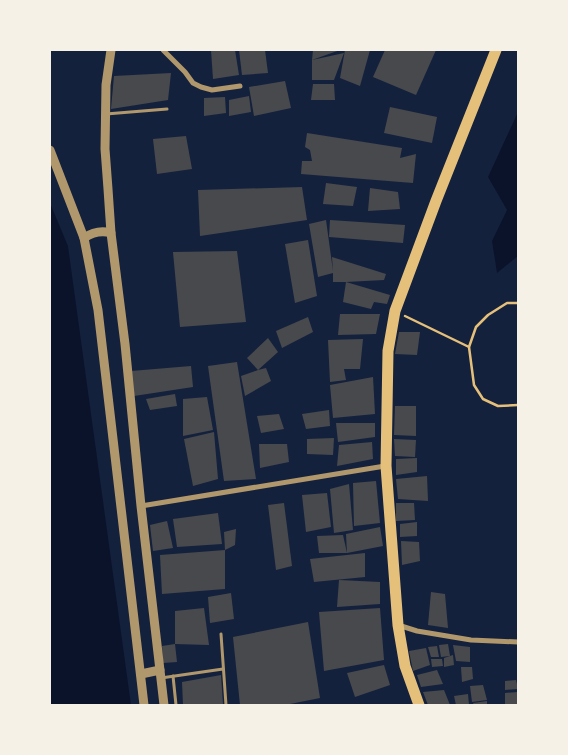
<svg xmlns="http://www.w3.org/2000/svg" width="568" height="755" font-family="Jost,sans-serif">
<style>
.water{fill:#0b132b}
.building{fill:#48494c}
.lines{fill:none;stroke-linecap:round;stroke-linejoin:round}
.path{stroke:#e5c07b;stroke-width:2.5}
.service{stroke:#b1986c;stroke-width:3}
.minor{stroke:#b1986c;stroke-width:5}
.tertiary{stroke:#b1986c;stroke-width:9}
.trunk{stroke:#e5c07b;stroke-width:11}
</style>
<rect width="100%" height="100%" fill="#14213d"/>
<!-- water -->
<g class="water">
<polygon points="518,112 518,256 497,273 492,241 507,210 488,177"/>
<polygon points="50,203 68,246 131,705 50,705"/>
</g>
<!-- building -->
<g class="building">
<polygon points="211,50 235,50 239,75 213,79"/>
<polygon points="239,50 265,50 268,73 242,75"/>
<polygon points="313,50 340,50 312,60 344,53 334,80 312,80 312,60"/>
<polygon points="345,50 370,50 360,86 340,78"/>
<polygon points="385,50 436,50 416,95 373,77"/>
<polygon points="171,73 168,100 111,109 114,76"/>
<polygon points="285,81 291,108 254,116 249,87"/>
<polygon points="313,84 334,84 335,100 311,100"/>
<polygon points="249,96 251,112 229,116 229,100"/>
<polygon points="225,97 226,113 204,116 204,98"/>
<polygon points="390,107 437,117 432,143 384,133"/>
<polygon points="307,133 402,148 400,158 416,154 413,183 301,174 302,161 312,161 310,150 305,147"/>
<polygon points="186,136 192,169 157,174 153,139"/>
<polygon points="326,183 357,187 353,206 323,204"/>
<polygon points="302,187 307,220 200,236 198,190"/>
<polygon points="370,188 398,192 400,209 368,211"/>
<polygon points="326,220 333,271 332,257 386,274 384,280 346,282 390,295 387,304 374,302 371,309 343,302 346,282 333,282 333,273 318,277 309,224"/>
<polygon points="330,220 405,225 403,243 329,237"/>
<polygon points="308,240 317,296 295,303 285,244"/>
<polygon points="237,251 246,322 180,327 173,252"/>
<polygon points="340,314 380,314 376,334 338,335"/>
<polygon points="308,317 313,332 282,348 276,331"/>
<polygon points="399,332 420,332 417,355 395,354"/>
<polygon points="268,338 278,352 258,370 266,368 271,381 245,396 241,376 258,370 247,358"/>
<polygon points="363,339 360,369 344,369 346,380 330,382 328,340"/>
<polygon points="237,362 256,479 224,481 208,366"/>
<polygon points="191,366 193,387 134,396 131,371"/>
<polygon points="373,377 375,414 333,418 330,385"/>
<polygon points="175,394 177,406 150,410 146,399"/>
<polygon points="207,397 213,430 183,436 183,399"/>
<polygon points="395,406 416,406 416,436 394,435"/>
<polygon points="329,410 330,426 306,429 302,414"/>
<polygon points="279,414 284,429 261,433 257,416"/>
<polygon points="336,423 375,423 375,437 338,442"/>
<polygon points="214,432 218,479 193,486 184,439"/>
<polygon points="334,438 333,455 307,454 307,439"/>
<polygon points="394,439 416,440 415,457 395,456"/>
<polygon points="372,442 373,459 337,466 339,445"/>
<polygon points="259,444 287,444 289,462 260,468"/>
<polygon points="417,458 417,472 396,475 396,459"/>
<polygon points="427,476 428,501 398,499 396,479"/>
<polygon points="376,481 380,523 354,526 353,483"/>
<polygon points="349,484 353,530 334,533 330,489"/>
<polygon points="327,493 331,527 306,532 302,495"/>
<polygon points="284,503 292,566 276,570 268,505"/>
<polygon points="396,503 414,503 415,520 396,521"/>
<polygon points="218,513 222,544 177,547 173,519"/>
<polygon points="167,521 173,548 153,551 150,525"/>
<polygon points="417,522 417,536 400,537 400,524"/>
<polygon points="380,527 383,546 347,553 346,534"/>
<polygon points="236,529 235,545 225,550 224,532"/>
<polygon points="343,535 347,553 319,553 317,536"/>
<polygon points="401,541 419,542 420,561 402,565"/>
<polygon points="225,550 225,589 162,594 160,555"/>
<polygon points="365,553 365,577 314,582 310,559"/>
<polygon points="339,580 380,582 380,604 337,607"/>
<polygon points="431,592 445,594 448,628 428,625"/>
<polygon points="231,593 234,619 210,623 208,597"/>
<polygon points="204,608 209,645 175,644 177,662 163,663 162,646 175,644 175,611"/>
<polygon points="380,608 384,660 324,671 319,612"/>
<polygon points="308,622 320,698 285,705 240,705 233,637"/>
<polygon points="448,644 450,656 441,657 439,645"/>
<polygon points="453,645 470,647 470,662 456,661"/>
<polygon points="437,646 439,657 431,657 428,647"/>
<polygon points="426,648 430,665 413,671 409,651"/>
<polygon points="453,655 454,665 444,667 444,658"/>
<polygon points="431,659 442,659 443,666 432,667"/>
<polygon points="384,665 390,685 355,697 347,673"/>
<polygon points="461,667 472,667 473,679 462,682"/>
<polygon points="437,670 443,684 421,687 417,675"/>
<polygon points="221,675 223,705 183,705 182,682"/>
<polygon points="516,680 518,689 505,690 505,681"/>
<polygon points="483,685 487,700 472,702 470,686"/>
<polygon points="444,690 450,705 428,705 423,692"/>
<polygon points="518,692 518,705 505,705 505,693"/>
<polygon points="468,694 469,705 456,705 454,696"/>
<polygon points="487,701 487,705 474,705 473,703"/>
</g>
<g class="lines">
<!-- path -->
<g class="path">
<polyline points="518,303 507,303 488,315 476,327 469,347 474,385 483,399 498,406 518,405"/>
<polyline points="405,316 469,347"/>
</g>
<!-- service -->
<g class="service">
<polyline points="106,114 167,109"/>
<polyline points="221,634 226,705"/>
<polyline points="173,676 176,705"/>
<polyline points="161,678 223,669"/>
</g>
<!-- minor -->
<g class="minor">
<polyline points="163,50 185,72 193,83 201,87 212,90 240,86"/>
<polyline points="141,506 385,466"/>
<polyline points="398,625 417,631 471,640 518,642"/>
</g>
<!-- tertiary -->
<g class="tertiary">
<polyline points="111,50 106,85 105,149 108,189 111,233 125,344 141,506 164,705"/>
<polyline points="50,150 84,238 98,310 144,705"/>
<path d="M84,238C93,232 101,230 111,233"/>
<polyline points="141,674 160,670"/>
</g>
<!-- trunk -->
<polyline class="trunk" points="419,705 405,666 398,625 386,466 388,351 395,311 436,201 496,50"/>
</g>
<!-- border -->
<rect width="568" height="755" fill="none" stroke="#f6f1e7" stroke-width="102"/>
</svg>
